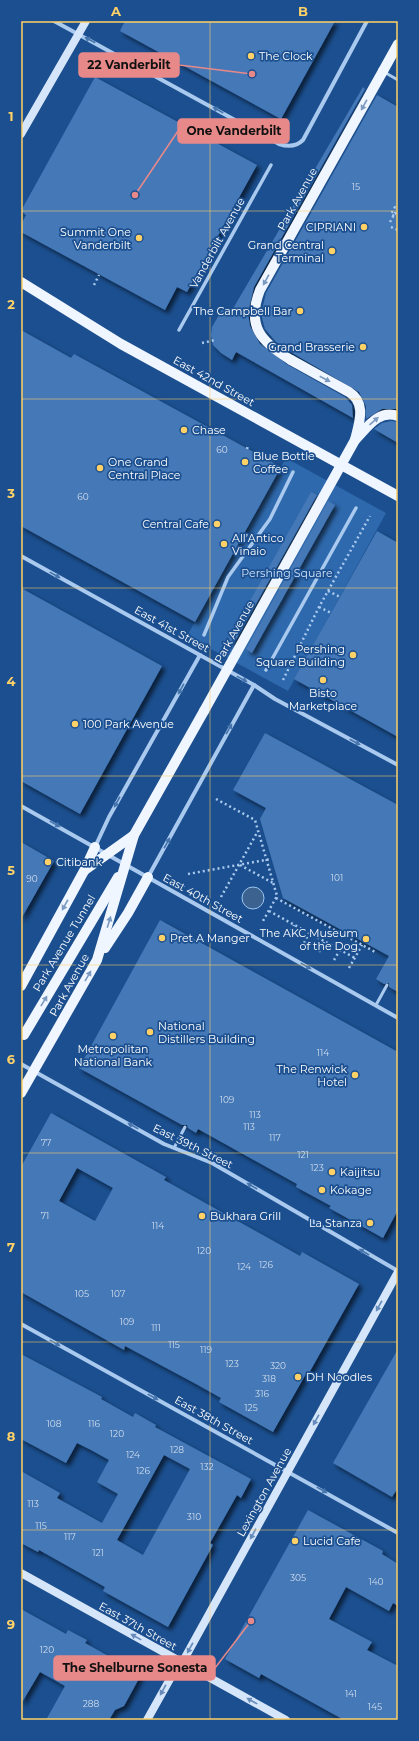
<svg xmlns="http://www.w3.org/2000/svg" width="419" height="1741" font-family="Montserrat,sans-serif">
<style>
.green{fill:#2e69ad}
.water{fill:#3c6290;stroke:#9cc4f0}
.building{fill:#4478b7;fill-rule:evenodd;filter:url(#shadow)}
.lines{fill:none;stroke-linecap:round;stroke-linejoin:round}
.path{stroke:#a9c9ee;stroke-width:2.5;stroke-dasharray:2 3;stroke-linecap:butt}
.service{stroke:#a9c9ee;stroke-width:3}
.pedestrian{stroke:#a9c9ee;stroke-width:3.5}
.minor{stroke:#a9c9ee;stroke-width:4}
.secondary{stroke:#d6e6fa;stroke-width:8}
.primary{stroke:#f0f6ff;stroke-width:10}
.primary-bridge{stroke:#f0f6ff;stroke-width:10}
.oneway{fill:#4674ac}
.oneway2{fill:#7b9ac1}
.oneway3{fill:#668bba}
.grid{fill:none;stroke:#ffd166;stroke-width:1;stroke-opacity:0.55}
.poi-dot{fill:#ffd166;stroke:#1b4f8f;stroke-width:1.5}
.labels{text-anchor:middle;stroke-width:3.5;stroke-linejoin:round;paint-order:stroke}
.number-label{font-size:9px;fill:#d0dded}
.poi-label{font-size:11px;fill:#fff;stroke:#1b4f8f;text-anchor:start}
.street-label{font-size:11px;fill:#fff;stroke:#1b4f8f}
.park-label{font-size:11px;fill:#cfe3fa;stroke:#1b4f8f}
.leader{fill:none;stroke:#e88989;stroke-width:1.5}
.callout-dot{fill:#e88989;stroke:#1b4f8f;stroke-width:1.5}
.callout{fill:#e88989;stroke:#e88989;stroke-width:1.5}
.callout-label{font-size:12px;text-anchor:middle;font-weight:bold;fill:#111}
.neatline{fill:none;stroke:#ffd166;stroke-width:1.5}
.grid-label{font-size:13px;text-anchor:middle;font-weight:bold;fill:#ffd166}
</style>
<defs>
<filter id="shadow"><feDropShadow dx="3.5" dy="3.5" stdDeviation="2" flood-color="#0009"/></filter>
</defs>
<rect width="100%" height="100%" fill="#1b4f8f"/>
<!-- green -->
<polygon class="green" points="286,458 386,513 288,691 187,636"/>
<!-- water -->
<circle class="water" cx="253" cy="898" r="11"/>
<!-- building -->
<g class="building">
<polygon points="125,21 335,21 281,119 120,31"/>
<polygon points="95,77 257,165 187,292 177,287 165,310 21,232 21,225 26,215 21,211"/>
<polygon points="363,87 365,89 254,287 248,313 250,326 260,344 288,365 345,397 352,405 353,418 236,352 232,360 221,353 213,345 211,335 212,327 223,308 231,312"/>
<polygon points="377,95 398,107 398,409 382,409 366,419 366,406 359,392 294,354 276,342 265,329 261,314 266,293"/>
<polygon points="21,330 71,358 74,354 281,467 195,622 21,526"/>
<polygon points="391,421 398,422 398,443 374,429 382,423"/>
<polygon points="311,492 317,495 234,643 228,640"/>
<polygon points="328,501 335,505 252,653 246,649"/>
<polygon points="377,531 398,543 398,737 294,679"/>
<polygon points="21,588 162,666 80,814 21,781"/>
<polygon points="265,733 398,805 398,992 389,987 389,983 384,984 376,979 389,956 283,898 260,819 266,808 233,790"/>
<polygon points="21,842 54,861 21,919"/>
<polygon points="160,920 398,1052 398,1210 383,1238 329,1208 331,1206 296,1187 297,1184 198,1129 196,1133 188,1128 187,1125 182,1125 79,1068"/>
<path d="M51,1113L166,1177L164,1180L270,1239L300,1256L302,1252L359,1284L309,1373L307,1372L273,1432L219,1402L221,1398L196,1384L125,1346L124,1350L21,1292V1167ZM77,1168L113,1188L95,1221L59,1201Z"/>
<polygon points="398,1349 398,1488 392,1497 333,1463"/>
<path d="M21,1354L102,1397L101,1399L133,1417L135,1413L156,1425L155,1427L251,1479L241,1498L237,1495L210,1543L213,1545L168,1627L103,1591L105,1587L39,1550L38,1552L21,1543V1471L60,1493L57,1498L102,1523L118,1494L97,1482L109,1460L91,1450L77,1443L66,1463L21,1439ZM164,1455L190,1469L143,1555L117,1540Z"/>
<polygon points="308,1510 383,1551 382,1554 398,1564 398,1606 393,1603 389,1611 346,1587 329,1619 372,1642 367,1650 398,1666 398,1720 344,1720 261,1674 259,1678 225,1659"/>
<polygon points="21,1609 66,1634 68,1630 87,1640 85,1643 128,1667 129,1665 142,1673 124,1706 115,1710 109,1720 46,1720 65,1686 40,1672 21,1704"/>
</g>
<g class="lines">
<!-- path -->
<g class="path">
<polyline points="204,136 206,131"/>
<polyline points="394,216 391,214 395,207 398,209"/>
<polyline points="390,222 395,213 398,215"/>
<polyline points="391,227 398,230"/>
<polyline points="94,285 99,275"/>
<polyline points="202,343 215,340"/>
<polyline points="247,449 248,446"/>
<polyline points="328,591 340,597"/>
<polyline points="319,607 331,613"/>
<polyline points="283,680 319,607 370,516"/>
<polyline points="216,799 255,820 277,896 263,921"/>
<polyline points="240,865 273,883"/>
<polyline points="188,874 271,859"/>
<polyline points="221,897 258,831"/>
<polyline points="276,898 377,953"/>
<polyline points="269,911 355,958"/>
<polyline points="289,935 294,925"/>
<polyline points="304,943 309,933"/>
<polyline points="319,952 324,942"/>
<polyline points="334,960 340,950"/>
<polyline points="349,968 362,945"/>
</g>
<!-- service -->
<g class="service">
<polyline points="384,72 398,80"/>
<polyline points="376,1005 387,985"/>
<polyline points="174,1148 185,1127"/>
</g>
<!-- pedestrian -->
<g class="pedestrian">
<polyline points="179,330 271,165"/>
<polyline points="204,635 228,577 270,519 293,472"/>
<polyline points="266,670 356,508"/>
</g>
<!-- minor -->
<g class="minor">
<path d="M54,21L279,144C288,147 296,147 303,140L367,21"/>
<polyline points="21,556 254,685 275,699 398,765"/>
<polyline points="21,806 398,1018"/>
<polyline points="95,847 109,817 200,655"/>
<polyline points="148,877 254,685"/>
<polyline points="21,1064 164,1144 212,1163 398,1271"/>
<polyline points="21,1324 398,1533"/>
</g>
<!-- secondary -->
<g class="secondary">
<polyline points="21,134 86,21"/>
<polyline points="21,1573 286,1720"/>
<polyline points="147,1720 170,1679 182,1663 398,1272"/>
</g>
<!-- primary -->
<g class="primary">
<polyline points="383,71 398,44"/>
<polyline points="21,282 121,344 398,496"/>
<path d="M291,360L349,392C367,403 359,423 355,440"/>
<polyline points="85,870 134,835"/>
<polyline points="105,948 128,913 148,877"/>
<polyline points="21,986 84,871 95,847"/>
<polyline points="24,1035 118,877"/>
<polyline points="21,1093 97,960 134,835 204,711"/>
</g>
<!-- primary-bridge -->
<g class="primary-bridge">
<path d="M291,360C261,342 246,326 260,290L383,71"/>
<path d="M204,711L355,440C367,428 378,409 398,416"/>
</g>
</g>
<!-- one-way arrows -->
<defs><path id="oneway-solid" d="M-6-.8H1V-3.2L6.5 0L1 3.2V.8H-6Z"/></defs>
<g class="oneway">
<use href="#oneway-solid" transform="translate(90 40) rotate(-152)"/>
<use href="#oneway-solid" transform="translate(218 110) rotate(-151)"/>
<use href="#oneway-solid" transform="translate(55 575) rotate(29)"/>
<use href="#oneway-solid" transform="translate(242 679) rotate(29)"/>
<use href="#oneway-solid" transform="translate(181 689) rotate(119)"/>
<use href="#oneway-solid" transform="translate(229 729) rotate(-61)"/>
<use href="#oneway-solid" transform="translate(355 742) rotate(28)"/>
<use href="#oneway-solid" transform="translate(117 802) rotate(119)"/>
<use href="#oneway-solid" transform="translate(55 824) rotate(29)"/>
<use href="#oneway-solid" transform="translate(167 843) rotate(-61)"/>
<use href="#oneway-solid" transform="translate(306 966) rotate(29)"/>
<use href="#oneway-solid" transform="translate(133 1126) rotate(-151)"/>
<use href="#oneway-solid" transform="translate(252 1186) rotate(-150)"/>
<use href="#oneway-solid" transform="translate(364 1252) rotate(-150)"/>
<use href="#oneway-solid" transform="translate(55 1343) rotate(29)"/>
<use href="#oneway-solid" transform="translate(153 1397) rotate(29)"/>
<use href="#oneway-solid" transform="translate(322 1490) rotate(29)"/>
</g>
<g class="oneway2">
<use href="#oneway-solid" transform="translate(364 105) rotate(119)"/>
<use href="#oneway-solid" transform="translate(266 280) rotate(119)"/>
<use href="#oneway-solid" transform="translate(325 379) rotate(28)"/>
<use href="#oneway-solid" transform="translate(374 421) rotate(-41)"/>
<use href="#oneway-solid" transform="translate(65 905) rotate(119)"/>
<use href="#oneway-solid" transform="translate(109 922) rotate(-73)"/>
<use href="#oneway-solid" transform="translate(88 976) rotate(-60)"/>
<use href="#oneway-solid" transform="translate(44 1001) rotate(-59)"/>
</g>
<g class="oneway3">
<use href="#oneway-solid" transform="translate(379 1306) rotate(119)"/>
<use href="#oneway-solid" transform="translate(316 1420) rotate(119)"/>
<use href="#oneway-solid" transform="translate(253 1534) rotate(119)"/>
<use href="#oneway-solid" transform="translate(136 1637) rotate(-151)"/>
<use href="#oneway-solid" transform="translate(190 1648) rotate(119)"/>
<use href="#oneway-solid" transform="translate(163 1690) rotate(119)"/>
<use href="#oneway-solid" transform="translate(252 1701) rotate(-151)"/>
</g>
<!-- grid -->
<path class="grid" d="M210,21V1720M21,211H398M21,399H398M21,588H398M21,776H398M21,965H398M21,1153H398M21,1342H398M21,1530H398"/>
<!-- markers -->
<g class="poi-dot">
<circle cx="251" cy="56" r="4"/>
<circle cx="364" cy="227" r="4"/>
<circle cx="139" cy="238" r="4"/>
<circle cx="332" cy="251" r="4"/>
<circle cx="300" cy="311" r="4"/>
<circle cx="363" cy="347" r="4"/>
<circle cx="184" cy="430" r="4"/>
<circle cx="245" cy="462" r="4"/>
<circle cx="100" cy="468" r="4"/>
<circle cx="217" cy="524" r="4"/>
<circle cx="224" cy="544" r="4"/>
<circle cx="353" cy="655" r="4"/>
<circle cx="323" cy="680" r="4"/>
<circle cx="75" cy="724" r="4"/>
<circle cx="48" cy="862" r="4"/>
<circle cx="162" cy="938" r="4"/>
<circle cx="366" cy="939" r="4"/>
<circle cx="150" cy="1032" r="4"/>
<circle cx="113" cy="1036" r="4"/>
<circle cx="355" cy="1075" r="4"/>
<circle cx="332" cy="1172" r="4"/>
<circle cx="322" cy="1190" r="4"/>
<circle cx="202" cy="1216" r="4"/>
<circle cx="370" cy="1223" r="4"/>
<circle cx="298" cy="1377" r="4"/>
<circle cx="295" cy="1541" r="4"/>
</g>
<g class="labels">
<!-- number labels -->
<g class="number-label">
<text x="356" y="190">15</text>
<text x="222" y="453">60</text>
<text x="83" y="500">60</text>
<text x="337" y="881">101</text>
<text x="32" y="882">90</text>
<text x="323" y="1056">114</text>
<text x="227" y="1103">109</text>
<text x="255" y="1118">113</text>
<text x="249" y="1130">113</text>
<text x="275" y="1141">117</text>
<text x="46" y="1146">77</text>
<text x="303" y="1158">121</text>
<text x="317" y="1171">123</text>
<text x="45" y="1219">71</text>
<text x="158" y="1229">114</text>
<text x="204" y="1254">120</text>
<text x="266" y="1268">126</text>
<text x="244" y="1270">124</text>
<text x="82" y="1297">105</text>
<text x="118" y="1297">107</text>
<text x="127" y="1325">109</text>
<text x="156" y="1331">111</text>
<text x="174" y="1348">115</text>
<text x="206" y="1353">119</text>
<text x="232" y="1367">123</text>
<text x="278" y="1369">320</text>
<text x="269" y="1382">318</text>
<text x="262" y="1397">316</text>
<text x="251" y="1411">125</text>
<text x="54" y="1427">108</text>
<text x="94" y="1427">116</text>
<text x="117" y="1437">120</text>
<text x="177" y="1453">128</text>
<text x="133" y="1458">124</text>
<text x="207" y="1470">132</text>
<text x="143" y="1474">126</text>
<text x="33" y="1507">113</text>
<text x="194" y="1520">310</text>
<text x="41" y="1529">115</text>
<text x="70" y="1540">117</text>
<text x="98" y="1556">121</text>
<text x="298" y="1581">305</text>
<text x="376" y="1585">140</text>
<text x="47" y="1653">120</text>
<text x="351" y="1697">141</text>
<text x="91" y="1707">288</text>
<text x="375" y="1710">145</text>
</g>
<!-- poi labels -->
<g class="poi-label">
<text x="259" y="60">The Clock</text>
<text x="356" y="231" text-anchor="end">CIPRIANI</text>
<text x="131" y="236" text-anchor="end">Summit One<tspan x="131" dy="13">Vanderbilt</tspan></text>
<text x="324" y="249" text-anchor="end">Grand Central<tspan x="324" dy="13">Terminal</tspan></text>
<text x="292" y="315" text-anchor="end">The Campbell Bar</text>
<text x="355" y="351" text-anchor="end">Grand Brasserie</text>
<text x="192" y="434">Chase</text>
<text x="253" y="460">Blue Bottle<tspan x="253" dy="13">Coffee</tspan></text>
<text x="108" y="466">One Grand<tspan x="108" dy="13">Central Place</tspan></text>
<text x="209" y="528" text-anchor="end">Central Cafe</text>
<text x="232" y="542">All’Antico<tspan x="232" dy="13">Vinaio</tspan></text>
<text x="345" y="653" text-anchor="end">Pershing<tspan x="345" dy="13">Square Building</tspan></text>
<text x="323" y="697" text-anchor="middle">Bisto<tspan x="323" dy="13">Marketplace</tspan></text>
<text x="83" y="728">100 Park Avenue</text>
<text x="56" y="866">Citibank</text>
<text x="358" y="937" text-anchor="end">The AKC Museum<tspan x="358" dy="13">of the Dog</tspan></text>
<text x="170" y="942">Pret A Manger</text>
<text x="158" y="1030">National<tspan x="158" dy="13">Distillers Building</tspan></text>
<text x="113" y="1053" text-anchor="middle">Metropolitan<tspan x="113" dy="13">National Bank</tspan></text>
<text x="347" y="1073" text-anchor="end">The Renwick<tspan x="347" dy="13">Hotel</tspan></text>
<text x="340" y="1176">Kaijitsu</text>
<text x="330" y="1194">Kokage</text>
<text x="210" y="1220">Bukhara Grill</text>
<text x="362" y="1227" text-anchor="end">La Stanza</text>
<text x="306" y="1381">DH Noodles</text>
<text x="303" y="1545">Lucid Cafe</text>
</g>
<!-- street labels -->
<g class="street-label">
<text transform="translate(297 199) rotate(-61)" y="4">Park Avenue</text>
<text transform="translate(217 243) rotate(-61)" y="4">Vanderbilt Avenue</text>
<text transform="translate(214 381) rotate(29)" y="4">East 42nd Street</text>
<text transform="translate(172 629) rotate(29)" y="4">East 41st Street</text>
<text transform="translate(234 632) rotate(-61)" y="4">Park Avenue</text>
<text transform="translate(203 898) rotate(29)" y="4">East 40th Street</text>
<text transform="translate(64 943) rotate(-59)" y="4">Park Avenue Tunnel</text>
<text transform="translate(69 985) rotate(-61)" y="4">Park Avenue</text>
<text transform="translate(193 1146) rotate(26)" y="4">East 39th Street</text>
<text transform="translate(214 1420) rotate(29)" y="4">East 38th Street</text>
<text transform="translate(264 1492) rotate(-61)" y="4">Lexington Avenue</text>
<text transform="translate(138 1626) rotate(29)" y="4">East 37th Street</text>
</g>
<!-- park labels -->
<g class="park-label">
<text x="287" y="577">Pershing Square</text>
</g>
</g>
<!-- callouts -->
<path class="leader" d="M252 74L179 65M135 195L178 131M251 1621L215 1668"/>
<g class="callout-dot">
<circle cx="252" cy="74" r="4"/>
<circle cx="135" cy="195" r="4"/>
<circle cx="251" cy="1621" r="4"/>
</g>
<g class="callout">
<rect x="79" y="53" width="100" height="24" rx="4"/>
<rect x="178" y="119" width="111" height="24" rx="4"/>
<rect x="54" y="1656" width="161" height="24" rx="4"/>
</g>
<g class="callout-label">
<text x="129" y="69">22 Vanderbilt</text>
<text x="234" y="135">One Vanderbilt</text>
<text x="135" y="1672">The Shelburne Sonesta</text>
</g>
<!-- border -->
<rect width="419" height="1741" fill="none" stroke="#1b4f8f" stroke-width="44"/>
<rect x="22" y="22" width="375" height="1697" class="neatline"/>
<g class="grid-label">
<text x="116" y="16">A</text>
<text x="303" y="16">B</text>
<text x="11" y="121">1</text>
<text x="11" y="309">2</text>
<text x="11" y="498">3</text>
<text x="11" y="686">4</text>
<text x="11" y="875">5</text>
<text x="11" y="1064">6</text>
<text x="11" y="1252">7</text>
<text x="11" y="1441">8</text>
<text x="11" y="1629">9</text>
</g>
</svg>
